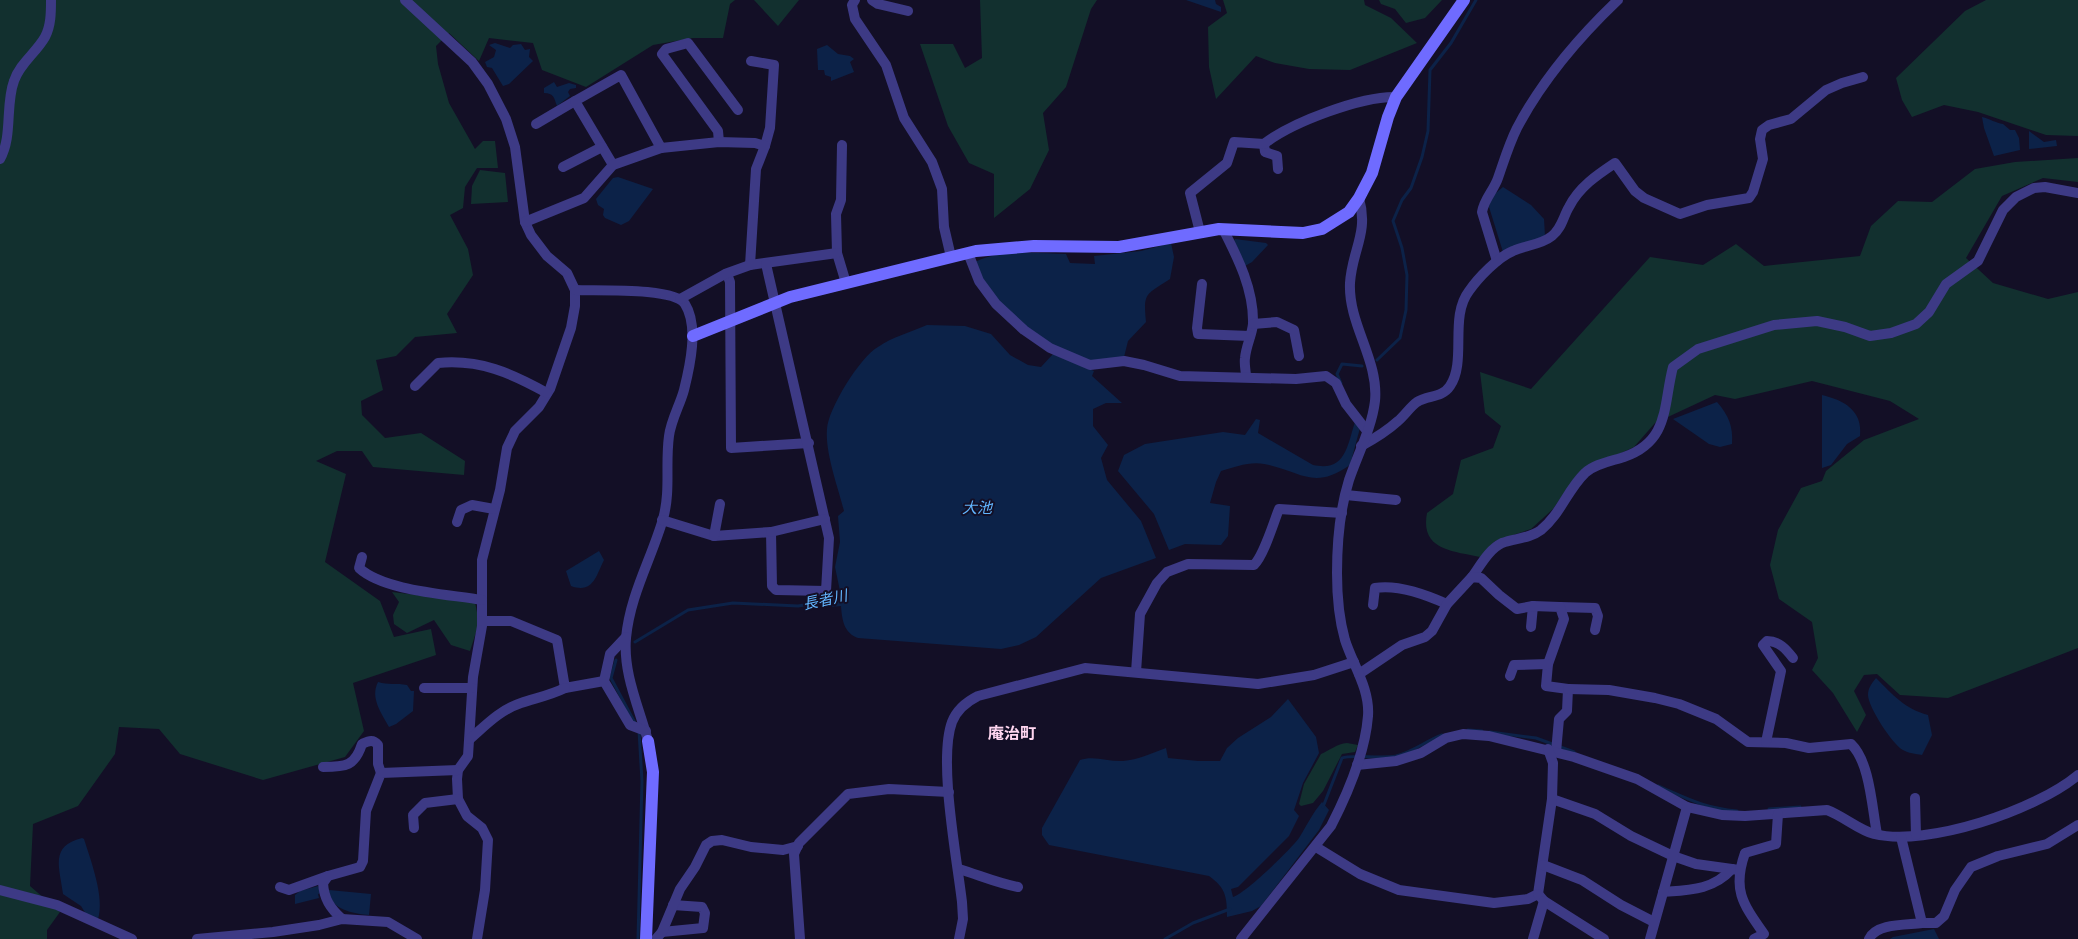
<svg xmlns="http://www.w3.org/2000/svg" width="2078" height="939" font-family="'Work Sans','Noto Sans JP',sans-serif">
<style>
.green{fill:#12302f}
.water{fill:#0c2248}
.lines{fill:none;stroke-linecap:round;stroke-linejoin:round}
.stream{stroke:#0c2248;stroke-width:3}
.street{stroke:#3d3a85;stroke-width:10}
.secondary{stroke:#6f6bff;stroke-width:12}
.labels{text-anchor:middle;stroke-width:4;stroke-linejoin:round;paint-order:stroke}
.water-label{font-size:15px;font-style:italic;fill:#62b6ff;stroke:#130f26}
.quarter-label{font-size:16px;font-weight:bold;fill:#ffd6f0;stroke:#130f26}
</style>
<rect width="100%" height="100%" fill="#130f26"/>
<!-- green -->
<g class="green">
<polygon points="0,0 735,0 730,4 723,38 693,38 653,45 586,87 542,70 533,43 489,38 479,61 449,33 436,46 438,64 449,103 475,149 483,141 495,141 498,168 477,168 465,187 463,208 450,215 468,249 473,275 447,314 457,333 415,337 396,356 376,360 383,390 361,401 362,415 385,438 421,433 465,461 464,475 373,467 362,451 337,451 316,461 346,474 325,562 380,601 394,637 431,629 436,655 353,683 364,731 345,757 263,780 180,754 159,729 119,727 115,754 78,806 33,824 30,886 60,912 47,930 47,939 0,939"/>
<polygon points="754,0 799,0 778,26"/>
<polygon points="980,0 1097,0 1091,9 1066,87 1043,113 1049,150 1030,189 994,218 994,174 969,163 948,126 920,44 953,44 965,68 982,58"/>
<polygon points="1223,0 1364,0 1365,5 1391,18 1417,43 1350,70 1309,69 1275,63 1256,56 1216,99 1209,67 1208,27 1227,13"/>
<polygon points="1379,0 1442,0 1425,18 1406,23 1395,9 1381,4"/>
<polygon points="1986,0 2078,0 2078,136 2046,135 1978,112 1944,105 1912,117 1902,100 1896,78 1965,11"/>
<path d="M2078,158V182L2043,178L2002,196L1966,258L1993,283L2048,299L2078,292V648L1948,698L1900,695L1877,674L1864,675L1854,691L1866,715L1857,732L1833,693L1812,670L1818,658L1812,622L1779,599L1770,565L1778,530L1801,488L1822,481L1826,471L1864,440L1919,419L1890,401L1812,381L1735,399L1715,395L1655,423L1634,447L1578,473L1553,509L1531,529L1495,541L1480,557C1452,551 1420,550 1427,513L1453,494L1461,460L1493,448L1501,426L1485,413L1480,372L1531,389L1650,257L1703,265L1736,244L1764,266L1860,256L1871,226L1898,201L1932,202L1975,169L2015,162Z"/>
<polygon points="480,170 505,173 508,202 471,204 472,186"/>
<polygon points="392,592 475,602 479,623 470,651 451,645 434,620 407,633 394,624 393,615 399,602"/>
<path d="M1347,743L1358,745L1355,752L1342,754L1323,791L1313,803L1301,806L1299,804L1304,784L1321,754C1330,750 1337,744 1347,743Z"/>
</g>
<!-- water -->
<g class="water">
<polygon points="1186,0 1215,0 1216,4 1221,7 1221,12"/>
<polygon points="495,43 510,48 513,45 521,44 525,50 530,49 529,57 533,61 509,84 503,86 492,68 487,67 485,62 494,57 496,50 489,45"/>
<polygon points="827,45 838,54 850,56 854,59 850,62 854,72 831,81 831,77 825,75 824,70 818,70 817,49"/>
<path d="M554,82L557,87L569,83L576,85V88L570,89L568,92L570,96L557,106C554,98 554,93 544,93V88Z"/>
<path d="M1982,117C1990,119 1996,123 2003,124L2010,130H2015L2019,138L2020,150L1994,156L1984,128Z"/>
<polygon points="2029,131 2044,142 2056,140 2057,146 2029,149"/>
<polygon points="618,177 653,189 629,221 621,225 605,218 603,215 604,209 598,205 596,199 613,178"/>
<polygon points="1503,187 1531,205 1544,219 1545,236 1503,252 1489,207 1491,197"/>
<polygon points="1235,239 1266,243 1268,245 1252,262 1245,266 1234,241"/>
<path d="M1171,243L1174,257L1170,279C1146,295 1143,292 1146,322L1128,341L1124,357C1114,358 1099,363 1089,361C1059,356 1000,309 984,283C980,277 978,269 975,262C998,249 1039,253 1066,254L1070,263L1095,264L1094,256L1141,251Z"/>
<path d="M927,325L965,326L991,334L1010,355L1028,365L1041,367L1053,354L1094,371L1092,376L1122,403H1106L1093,409V426L1108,445L1101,458L1107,480L1141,521L1156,558L1101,578L1036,637L1019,645L1001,649L858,638C844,633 842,620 841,606L831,607L830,594L840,591L835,567L840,542L838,516L844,511C838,487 825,453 827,429C828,409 860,357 878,347C892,337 911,332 927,325Z"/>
<path d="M1822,395C1843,400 1863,410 1860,436L1847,444L1831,465L1822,468Z"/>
<path d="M1717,402C1729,416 1733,426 1732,444L1720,447L1709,444L1673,419Z"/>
<path d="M1256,419L1260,420L1258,433L1313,465C1346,472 1347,446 1355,422L1360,428L1350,465C1313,491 1301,471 1264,464C1251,461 1234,467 1221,471L1216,482L1210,503L1230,506L1228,536L1221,545L1185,544L1169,550L1154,514L1118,471L1124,455L1145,444L1223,432L1245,435Z"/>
<path d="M599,551L604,560C596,576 593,594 571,586L566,571Z"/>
<path d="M1876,678C1892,694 1905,709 1928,715L1932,735L1922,755C1916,754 1908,753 1903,750C1893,745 1868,707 1868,695C1868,688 1872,683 1876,678Z"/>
<path d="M378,682C388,685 397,683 407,685L411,691H414L413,711L396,724L389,727C381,712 370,698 378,682Z"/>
<path d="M1288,699L1316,737L1319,753L1303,783L1294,810L1299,816L1289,836L1238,887L1231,889L1233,897C1245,894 1291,849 1299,838C1307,825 1312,814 1322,802L1329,810L1319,830L1261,906L1252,911L1227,917C1227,897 1226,888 1209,876L1049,845L1042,835V828L1080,760C1094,755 1109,762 1123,761C1138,760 1152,753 1166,748L1168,758L1198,761H1220L1227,748L1238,738L1271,717Z"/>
<path d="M82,838L84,839C91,861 105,898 98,919L86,914L81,906L63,894C60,868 49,846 82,838Z"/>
<polygon points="318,886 321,893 318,894 319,898 295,904 295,895 300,891"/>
<path d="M329,890L371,894L369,915C354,914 328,909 329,890Z"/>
<polygon points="1934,929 1939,939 1890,939 1893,937"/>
</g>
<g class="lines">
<!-- stream -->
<g class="stream">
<polyline points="1377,360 1400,338 1406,310 1407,275 1402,248 1393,221 1402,200 1411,188 1422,157 1428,131 1430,70 1451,43 1476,0"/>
<polyline points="1341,383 1337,374 1342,364 1362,366"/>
<polyline points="635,642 688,610 733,603 798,606 834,600"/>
<polyline points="616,660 611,678 635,723"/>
<polyline points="1468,730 1482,731"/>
<polyline points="1490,732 1536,738 1574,752"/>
<path d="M1658,786C1688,799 1704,808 1737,811"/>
<path d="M1323,807L1342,758C1351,754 1381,759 1396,756C1413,752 1426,741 1442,735"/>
<polyline points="1769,809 1800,807"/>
<polyline points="638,939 642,781 639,731"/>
<polyline points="1165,939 1193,923 1230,909"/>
</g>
<!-- street -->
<g class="street">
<polyline points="405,0 472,62 488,84 506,119 515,147 525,222 531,235 547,256 567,273 575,290 575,306 571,328 550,389 539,407 515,431 507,448 500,490 482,560 482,626 473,677 468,756 458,770 457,779 458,799 467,816 482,828 488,840 485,890 477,939"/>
<polyline points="855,0 852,5 855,19 886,65 904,118 932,162 942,189 944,227 951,257"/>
<polyline points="872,0 878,4 908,11"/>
<polyline points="751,61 774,65 770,128 765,146"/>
<polyline points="536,124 575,101"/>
<polyline points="719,142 718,131 662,54 666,49 688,43 738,110"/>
<polyline points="1264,144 1265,152 1277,156 1278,169"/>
<polyline points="842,145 841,200 836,214 837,253 846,283"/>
<path d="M0,159C13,136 5,105 14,81C20,63 36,53 45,37C51,26 51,12 51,0"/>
<polyline points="613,165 575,101 621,75 661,148"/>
<polyline points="563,167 602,147"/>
<polyline points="525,222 584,198 613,165 661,148 719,142 755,143 765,146 756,169 750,265"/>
<path d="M1223,229C1238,258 1254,290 1253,324C1252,335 1246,346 1245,358C1244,364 1246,371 1246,377"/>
<path d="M1200,232L1190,193L1227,163L1234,142L1264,144C1292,122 1362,96 1396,97"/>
<polyline points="968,253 979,281 996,304 1024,330 1050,348 1090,365 1124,361 1144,365 1180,376 1296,379 1326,376 1336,383 1346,404 1367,431"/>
<path d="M1497,261L1482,212C1484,199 1494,190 1498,178C1504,161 1509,144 1517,128C1543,79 1578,38 1618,0"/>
<polyline points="727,274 730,282 731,448 809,443"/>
<polyline points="1202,284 1197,328 1198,334 1250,336"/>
<path d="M575,290C597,291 674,287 685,304C699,326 690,366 684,390C680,405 671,420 669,436C665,465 671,490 663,519C651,560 630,595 626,638C623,674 639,707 648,741"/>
<polyline points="680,299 725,274 750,265 837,253"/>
<polyline points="1253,324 1277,322 1294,330 1299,356"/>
<path d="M415,386L438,363C480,359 511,373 547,393"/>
<path d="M1361,446C1374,439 1387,431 1398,421C1405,415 1410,407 1417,402C1428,395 1442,398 1450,386C1467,361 1449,317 1469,291C1478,278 1498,257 1513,251C1526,245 1541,245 1552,236C1562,228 1563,217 1569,207C1579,187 1597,175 1615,163L1635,191L1644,198L1680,214L1707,205L1749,198L1753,192L1763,159L1760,139L1762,130L1769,125L1791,119L1826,90L1842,83L1863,77"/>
<polyline points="1346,495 1396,500"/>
<polyline points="662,520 714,536 771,532 772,586 776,590 826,591 829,538 766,264"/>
<polyline points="457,522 461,510 472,505 494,509"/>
<polyline points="771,532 825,519"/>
<polyline points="714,536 720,504"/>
<path d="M362,557L359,568C384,591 447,594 482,600"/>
<path d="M1472,577C1480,566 1489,549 1502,543C1515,538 1529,539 1541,530C1560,515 1568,489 1585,473C1594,464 1612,461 1624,457C1670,441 1663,405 1673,367L1698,349L1774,325L1817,321L1845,327L1870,336L1891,333L1916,324L1929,312L1946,284L1978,261L2003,210L2016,197L2034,188L2045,187L2078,193"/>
<path d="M1373,605L1375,588C1398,584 1427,595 1447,604"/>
<polyline points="1560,607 1595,608 1598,616 1595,630"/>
<polyline points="482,621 511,621 557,640 565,688 604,681"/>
<polyline points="1531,627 1533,606"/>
<polyline points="626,637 610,654 604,681 630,725 646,731"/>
<path d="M1136,672L1140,614L1157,583L1167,572L1188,564L1254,565C1264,555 1273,524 1279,509L1342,513"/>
<polyline points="1359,674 1402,645 1425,637 1432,631 1447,604 1472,577 1481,578 1499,595 1517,609 1533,606 1560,607 1564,619 1548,664 1546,686 1568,689 1567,711 1559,719 1556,752"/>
<polyline points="1510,676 1514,665 1548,664"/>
<polyline points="424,688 472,688"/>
<path d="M1568,689L1609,690L1655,698L1679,704L1716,719L1748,742L1786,743L1809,748L1851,744C1870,762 1872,808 1877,834"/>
<path d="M470,739C486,725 500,710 521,703C536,698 551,695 565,688"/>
<path d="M1766,742L1781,671L1763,645L1767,641C1779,641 1786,649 1793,658"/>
<path d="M1357,765L1396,761L1421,753L1446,738L1463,734L1489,736L1574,757L1637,779L1687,807L1722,815L1745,816L1827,810C1843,816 1859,830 1874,834C1928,847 2036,810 2078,775"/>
<path d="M323,767C346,767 355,766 362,744C369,741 373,739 378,745V764L381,773"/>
<polyline points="1915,798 1916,835"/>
<polyline points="1552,799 1595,814 1631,836 1673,856 1696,864 1739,870"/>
<polyline points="414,828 413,815 425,803 458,799"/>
<polyline points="1316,847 1360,874 1399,890 1494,903 1528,899 1538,894 1552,799 1553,763 1548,749"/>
<polyline points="1543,865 1582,880 1621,905 1654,922"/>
<path d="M959,869C979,875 997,883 1018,887"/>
<polyline points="280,887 289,890 328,876"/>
<polyline points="0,890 57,905 132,939"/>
<path d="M1663,892C1690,890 1713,890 1732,869"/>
<polyline points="1538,894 1544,901 1604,939"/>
<path d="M342,919C330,908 324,899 323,883L328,876L360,867L363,861L366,811L381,773L458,770"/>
<polyline points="1922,923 1936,923 1944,916 1955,890 1971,867 1998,856 2047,844 2078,825"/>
<polyline points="662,932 703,928 705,913 702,907 673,905"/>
<polyline points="197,939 273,932 319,925 342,919 388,922 417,939"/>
<polyline points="656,939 662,932 680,889 695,867 706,845 712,841 722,840 751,847 783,850 798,846"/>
<polyline points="800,939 794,854 799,843 848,794 889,789 949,792"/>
<path d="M959,939L963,919L962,902C957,859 938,760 952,722C957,709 966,702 978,696L1085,668L1258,684L1314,675L1354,662"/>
<path d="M1241,939L1331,826C1348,793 1365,754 1368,716C1370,689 1353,665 1345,640C1339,619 1337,596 1337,573C1337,542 1340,509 1349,480C1358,454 1372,427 1375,401C1379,360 1348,324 1350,283C1352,250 1369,233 1359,198"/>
<polyline points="1533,939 1544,901"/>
<polyline points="1650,939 1687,807"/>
<path d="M1754,939L1764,934C1743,904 1732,890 1745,853L1776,844L1778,814"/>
<path d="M1869,939C1876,923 1907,925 1922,923L1901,837"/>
</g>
<!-- secondary -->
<g class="secondary">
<polyline points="693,336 790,297 976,251 1034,246 1119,247 1219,229 1303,233 1322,229 1349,212 1359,198 1372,173 1388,117 1396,97 1464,0"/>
<polyline points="646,939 653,772 648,741"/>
</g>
</g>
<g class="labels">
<!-- water labels -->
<g class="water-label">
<text x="977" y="513">大池</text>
<text transform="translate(825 600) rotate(-12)" y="5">長者川</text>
</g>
<!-- quarter labels -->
<g class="quarter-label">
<text x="1012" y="739">庵治町</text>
</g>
</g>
</svg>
